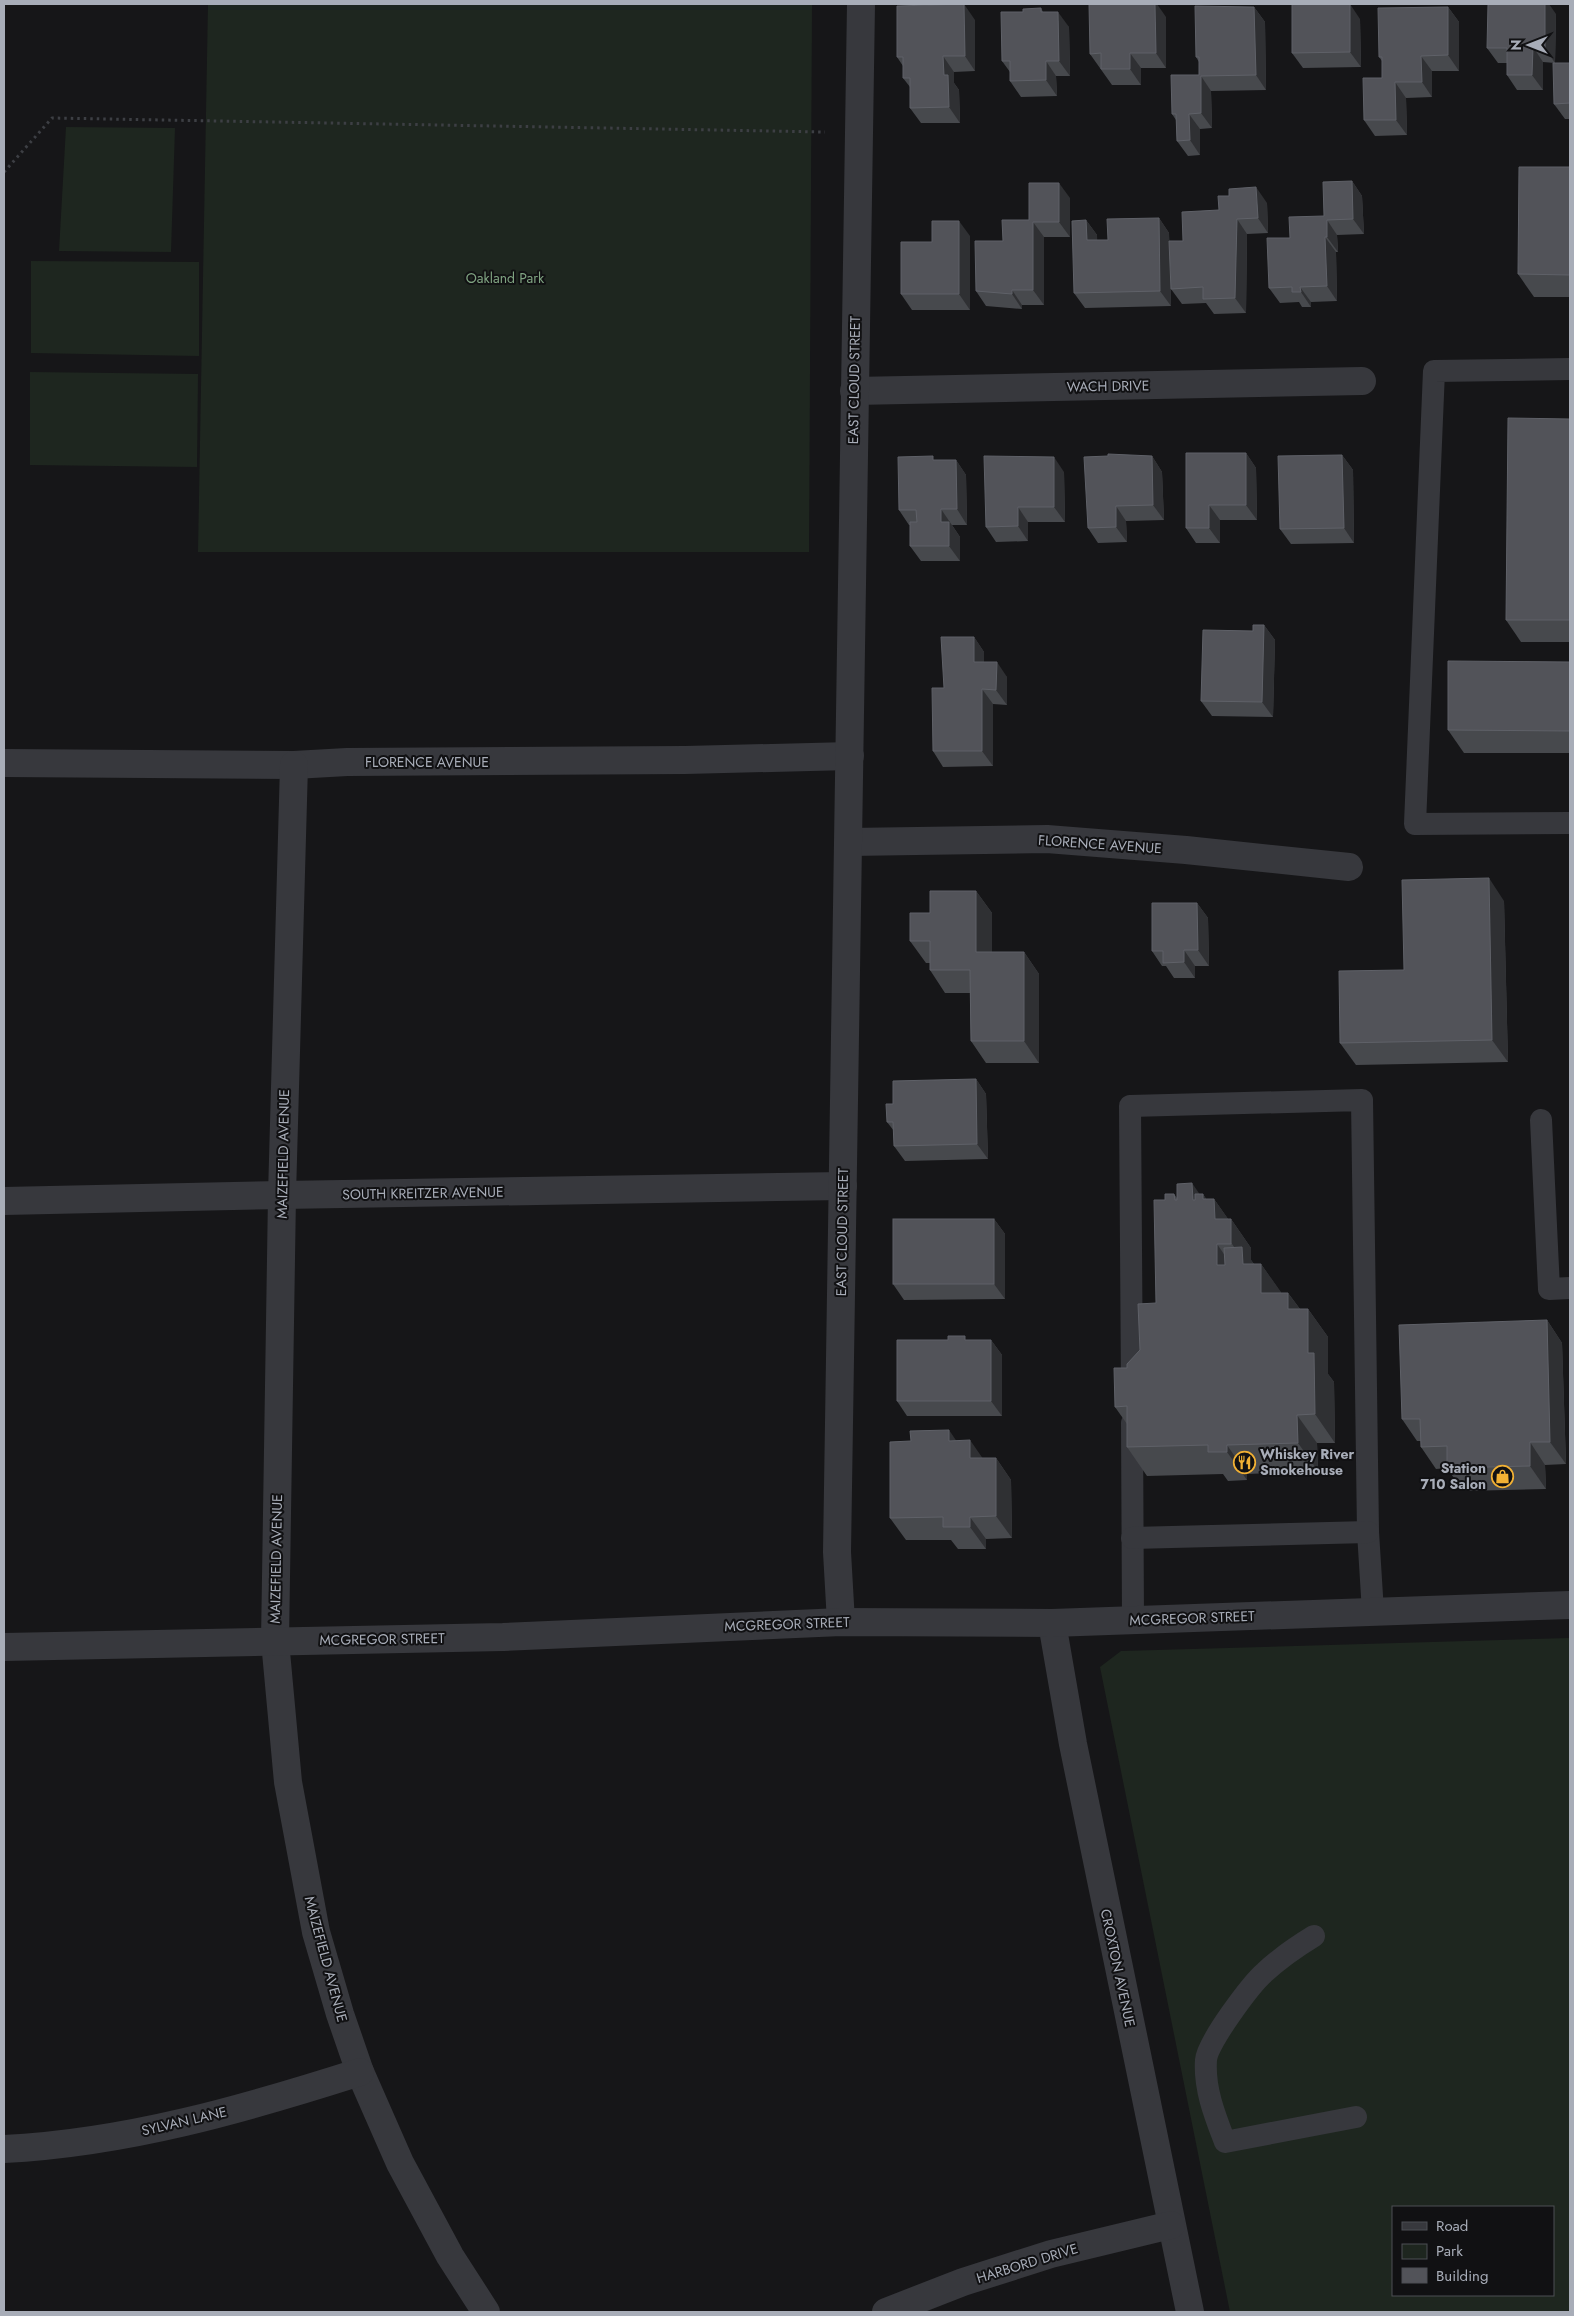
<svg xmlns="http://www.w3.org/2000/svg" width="1574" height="2316" font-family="Jost,sans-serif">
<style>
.green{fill:#1e261f;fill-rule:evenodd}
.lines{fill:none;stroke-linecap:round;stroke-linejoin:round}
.path{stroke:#3d3f44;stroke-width:3;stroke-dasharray:2.5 4;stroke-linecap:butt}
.lane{stroke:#37383d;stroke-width:22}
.street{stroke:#37383d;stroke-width:28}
.wall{fill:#47494d}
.shaded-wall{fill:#2f3033}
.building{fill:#525359;stroke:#5f6168}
.labels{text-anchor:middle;stroke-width:4;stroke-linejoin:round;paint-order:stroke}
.park-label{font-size:14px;fill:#7fa381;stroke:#111113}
.street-label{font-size:14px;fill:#a8adb8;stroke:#111113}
.poi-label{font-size:14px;font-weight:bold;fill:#a8adb8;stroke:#111113;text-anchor:start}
</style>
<rect width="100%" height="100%" fill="#161618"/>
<!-- green -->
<g class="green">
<polygon points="208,4 812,4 809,552 198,552"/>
<polygon points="66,127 175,128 171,252 59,251"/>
<polygon points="31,261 199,262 199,356 31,353"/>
<polygon points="30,372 198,374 197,467 30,465"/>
<path d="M1570,1638V2312H1230L1100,1667L1121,1651ZM1393,2207H1553V2295H1393Z"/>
</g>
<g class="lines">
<!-- path -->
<polyline class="path" points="4,172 52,118 825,132"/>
<!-- lane -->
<g class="lane">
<polyline points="1570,369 1434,371 1415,824 1570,823"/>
<polyline points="1541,1120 1549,1289 1570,1288"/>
<polyline points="1132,1389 1130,1106 1362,1100 1368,1532 1373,1612"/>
<polyline points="1132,1423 1133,1620"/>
<polyline points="1132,1538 1368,1532"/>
<path d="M1314,1936C1296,1947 1280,1958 1265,1972C1251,1984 1207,2043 1206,2060C1204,2089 1215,2116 1225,2142L1356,2117"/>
</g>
<!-- street -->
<g class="street">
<polyline points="854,391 1362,381"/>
<polyline points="4,763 294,765 347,762 685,760 850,756"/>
<polyline points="294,765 282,1195 275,1641 288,1782 316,1932 340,2014 360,2072 400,2163 450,2256 486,2312"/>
<polyline points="849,842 1047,839 1186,850 1349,867"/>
<polyline points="4,1201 282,1195 843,1186"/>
<polyline points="841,1622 837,1552 861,4"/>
<polyline points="1052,1623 1073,1744 1190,2312"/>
<polyline points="4,1647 503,1637 841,1622 1052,1623 1570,1605"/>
<path d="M4,2149C126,2143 244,2109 360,2072"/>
<polyline points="886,2312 963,2282 1051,2254 1171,2225"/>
</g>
</g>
<!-- wall -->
<g class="wall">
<polygon points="1254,7 1265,22 1266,90 1211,91 1212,128 1200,129 1200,155 1188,156 1177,141 1176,120 1172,114 1199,75 1199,62 1196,57"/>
<polygon points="1448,7 1459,22 1459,71 1432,71 1432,97 1406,98 1407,135 1375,136 1364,120 1382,78 1382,61 1379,57"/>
<polygon points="1041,8 1043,12 1069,27 1070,76 1056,76 1057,96 1021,97 1010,81 1010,72 1002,61 1023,12"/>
<polygon points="1556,14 1555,63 1543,62 1543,90 1517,90 1507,75 1507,63 1498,63 1487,48"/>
<polygon points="1166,17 1166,68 1141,68 1141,85 1112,85 1090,54"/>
<polygon points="1360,19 1361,67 1303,68 1292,53"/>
<polygon points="975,20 975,71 954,72 954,83 959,90 960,123 921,123 910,108 910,87 903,78 903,66 897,57"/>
<polygon points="1570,63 1570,119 1565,119 1554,104"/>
<polygon points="1570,167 1570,297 1534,297 1518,274"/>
<polygon points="1352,181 1362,196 1364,234 1337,235 1338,252 1336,252 1337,301 1311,302 1311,307 1302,307 1299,302 1280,303 1269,288 1290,238 1324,216"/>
<polygon points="1070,198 1070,237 1044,237 1044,305 1022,305 1022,309 986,306 976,291 1003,241 1029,220"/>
<polygon points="1267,203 1268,233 1247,234 1246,313 1214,314 1206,303 1182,304 1171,289 1219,210"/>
<polygon points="1159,218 1169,233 1171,306 1085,308 1074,293 1086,220 1097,235 1097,240 1108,240"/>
<polygon points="970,236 970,310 912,310 901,294 932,242"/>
<polygon points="1570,419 1570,642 1521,642 1506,620"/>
<polygon points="1246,453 1256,468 1257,520 1220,520 1220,543 1196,543 1186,528"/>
<polygon points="1342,455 1353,470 1354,543 1291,544 1280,529"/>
<polygon points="1152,456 1162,472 1164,520 1126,521 1127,542 1098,543 1088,528"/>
<polygon points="936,460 956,460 966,475 967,525 952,525 960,537 960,561 921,561 910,546 910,525 909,525 899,510"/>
<polygon points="1064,472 1065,522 1028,522 1028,541 996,542 986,527"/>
<polygon points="1264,625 1275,640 1273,717 1212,716 1201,701 1253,631"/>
<polygon points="974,637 984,652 984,662 1007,677 1007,705 993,704 993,766 943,767 933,751 944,688"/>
<polygon points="1570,662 1570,753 1464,753 1448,730"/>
<polygon points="976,891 992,913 992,952 1024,952 1039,974 1039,1063 986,1063 971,1041 970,993 945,993 930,970 930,963 926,963 910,941 930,913"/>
<polygon points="1504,901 1508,1062 1356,1065 1340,1043 1404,970"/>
<polygon points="1197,903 1208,918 1209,966 1195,966 1195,978 1174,978 1166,966 1162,966 1152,951"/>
<polygon points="976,1079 986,1094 988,1159 905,1161 894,1146 894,1131 887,1122 893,1104"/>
<polygon points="1174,1194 1177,1198 1203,1194 1206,1199 1214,1199 1228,1219 1231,1219 1251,1248 1251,1260 1254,1264 1261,1264 1281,1293 1288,1293 1300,1309 1308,1309 1328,1337 1328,1374 1334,1382 1335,1443 1317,1443 1318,1471 1247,1474 1247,1480 1228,1481 1223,1474 1147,1476 1127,1447 1127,1424 1115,1407 1127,1368 1140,1350 1156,1303 1165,1200"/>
<polygon points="994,1219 1005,1234 1005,1299 904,1300 893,1284"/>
<polygon points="1547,1320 1562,1343 1566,1464 1545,1465 1546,1489 1463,1491 1447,1468 1436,1469 1421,1447 1421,1441 1417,1441 1402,1419"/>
<polygon points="968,1340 991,1340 1002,1355 1002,1416 907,1416 897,1401"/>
<polygon points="956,1441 982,1458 996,1458 1011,1480 1012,1538 986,1539 986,1549 958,1549 951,1540 906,1540 890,1518"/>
</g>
<!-- shaded-wall -->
<g class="shaded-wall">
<polygon points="964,4 975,20 975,71 965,56"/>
<polygon points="1155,4 1157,4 1166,17 1166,68 1156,53"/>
<polygon points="1350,4 1360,19 1361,67 1350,52"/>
<polygon points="1545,4 1549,4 1556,14 1555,63 1545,48"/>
<polygon points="1254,7 1265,22 1266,90 1256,75"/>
<polygon points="1448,7 1459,22 1459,71 1448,55"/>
<polygon points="1058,12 1069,27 1070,76 1059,61"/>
<polygon points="1533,47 1543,62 1543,90 1532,75"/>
<polygon points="1130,53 1141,68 1141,85 1130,69"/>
<polygon points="943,56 954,72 954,83 959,90 960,123 949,107 944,75"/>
<polygon points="1421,56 1432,71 1432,97 1422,82"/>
<polygon points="1046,61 1056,76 1057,96 1046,80"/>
<polygon points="1201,76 1211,91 1212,128 1201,113"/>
<polygon points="1395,82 1406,98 1407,135 1396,120"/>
<polygon points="1189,114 1200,129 1200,155 1190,140"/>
<polygon points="1352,181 1362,196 1364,234 1353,219"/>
<polygon points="1059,183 1070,198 1070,237 1059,222"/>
<polygon points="1256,187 1267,203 1268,233 1258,218"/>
<polygon points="1159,218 1169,233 1171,306 1160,291"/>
<polygon points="1237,219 1247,234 1246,313 1235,298"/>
<polygon points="1086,220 1097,235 1098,256 1087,240"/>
<polygon points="1327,220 1337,235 1338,252 1327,237"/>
<polygon points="959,221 970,236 970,310 959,294"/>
<polygon points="1033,222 1044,237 1044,305 1033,290"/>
<polygon points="1325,237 1336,252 1337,301 1327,286"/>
<polygon points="1300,287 1311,302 1311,307 1301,292"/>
<polygon points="1012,290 1022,305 1022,309 1012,294"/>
<polygon points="1246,453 1256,468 1257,520 1246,505"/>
<polygon points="1342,455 1353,470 1354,543 1344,528"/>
<polygon points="1152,456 1162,472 1164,520 1153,505"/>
<polygon points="1054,457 1064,472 1065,522 1054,507"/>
<polygon points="956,460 966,475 967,525 957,509"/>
<polygon points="1209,505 1220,520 1220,543 1209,528"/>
<polygon points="1116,506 1126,521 1127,542 1116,527"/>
<polygon points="1018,507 1028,522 1028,541 1018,526"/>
<polygon points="941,509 960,537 960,561 949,546 941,522"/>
<polygon points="1264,625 1275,640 1273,717 1262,702"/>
<polygon points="974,637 984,652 984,677 974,662"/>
<polygon points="997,662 1007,677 1007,705 996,690"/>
<polygon points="982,689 993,704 993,766 982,751"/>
<polygon points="1489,878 1504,901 1508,1062 1492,1040"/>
<polygon points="976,891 992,913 992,974 976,952"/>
<polygon points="1197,903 1208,918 1209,966 1198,950"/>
<polygon points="1184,950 1195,966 1195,978 1184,962"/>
<polygon points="1024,952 1039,974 1039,1063 1024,1041"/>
<polygon points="976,1079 986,1094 988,1159 977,1144"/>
<polygon points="1192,1183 1212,1212 1193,1200"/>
<polygon points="1203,1194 1215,1212 1214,1199 1231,1223 1231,1219 1251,1248 1251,1260 1261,1274 1261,1264 1281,1292 1281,1322 1261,1293 1243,1264 1243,1260 1215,1219 1203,1199"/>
<polygon points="994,1219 1005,1234 1005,1299 994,1284"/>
<polygon points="1217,1244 1237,1273 1217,1265"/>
<polygon points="1288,1293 1308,1320 1308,1309 1328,1337 1328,1374 1334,1382 1335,1443 1315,1414 1308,1353 1288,1309"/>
<polygon points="1547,1320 1562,1343 1566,1464 1550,1442"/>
<polygon points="991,1340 1002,1355 1002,1416 991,1401"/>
<polygon points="1297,1415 1317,1443 1318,1471 1298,1443"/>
<polygon points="949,1430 964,1452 949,1441"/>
<polygon points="970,1440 986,1463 970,1458"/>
<polygon points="1530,1442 1545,1465 1546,1489 1530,1466"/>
<polygon points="1227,1445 1247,1474 1247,1480 1227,1452"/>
<polygon points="996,1458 1011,1480 1012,1538 996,1516"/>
<polygon points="970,1517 986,1539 986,1549 970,1527"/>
</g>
<!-- building -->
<g class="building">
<polygon points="964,4 965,56 943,56 944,75 948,75 949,107 910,108 910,78 903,78 903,57 897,57 897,6"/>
<polygon points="1089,4 1155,4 1156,53 1130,53 1130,69 1101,69 1101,53 1090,54"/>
<polygon points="1292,4 1350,4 1350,52 1292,53"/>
<polygon points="1488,4 1545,4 1545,48 1533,47 1532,75 1507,75 1507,48 1487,48"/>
<polygon points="1195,6 1254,7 1256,75 1201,76 1201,113 1189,114 1190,140 1177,141 1176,114 1172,114 1171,75 1199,75 1199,57 1196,57"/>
<polygon points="1448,7 1448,55 1421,56 1422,82 1395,82 1396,120 1364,120 1363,78 1382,78 1382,57 1379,57 1378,8"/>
<polygon points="1041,8 1041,12 1058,12 1059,61 1046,61 1046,80 1010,81 1010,61 1002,61 1001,12 1023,12 1023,9"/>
<polygon points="1553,63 1570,63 1570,103 1554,104"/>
<polygon points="1519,167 1570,167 1570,275 1518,274"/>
<polygon points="1352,181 1353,219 1327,220 1327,237 1325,237 1327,286 1300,287 1301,292 1292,292 1292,287 1269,288 1267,238 1290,238 1289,217 1324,216 1323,182"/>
<polygon points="1029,183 1059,183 1059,222 1033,222 1033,290 1012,290 1012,294 976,291 975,241 1003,241 1002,220 1029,220"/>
<polygon points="1256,187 1258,218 1237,219 1235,298 1203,299 1203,287 1171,289 1169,241 1183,241 1182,212 1219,210 1218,196 1229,196 1229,189"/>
<polygon points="1159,218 1160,291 1074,293 1072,221 1086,220 1087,240 1108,240 1107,219"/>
<polygon points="932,221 959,221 959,294 901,294 901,242 932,242"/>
<polygon points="1508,418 1570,419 1570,620 1506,620"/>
<polygon points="1186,453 1246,453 1246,505 1209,505 1209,528 1186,528"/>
<polygon points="1108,454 1152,456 1153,505 1116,506 1116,527 1088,528 1084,457 1108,456"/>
<polygon points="1342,455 1344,528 1280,529 1278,456"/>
<polygon points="933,456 933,460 956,460 957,509 941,509 941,522 949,522 949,546 910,546 910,522 917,522 916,510 899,510 898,457"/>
<polygon points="984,456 1054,457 1054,507 1018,507 1018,526 986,527"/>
<polygon points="1253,625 1264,625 1262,702 1201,701 1203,630 1253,631"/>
<polygon points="941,637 974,637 974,662 997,662 996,690 982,689 982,751 933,751 932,688 944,688"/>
<polygon points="1448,661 1570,662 1570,731 1448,730"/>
<polygon points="1489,878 1492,1040 1340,1043 1339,971 1404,970 1402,880"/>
<polygon points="930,891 976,891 976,952 1024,952 1024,1041 971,1041 970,970 930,970 930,941 910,941 910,913 930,913"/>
<polygon points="1152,903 1197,903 1198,950 1184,950 1184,962 1163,963 1163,951 1152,951"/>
<polygon points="976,1079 977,1144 894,1146 893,1122 887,1122 886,1104 893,1104 893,1081"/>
<polygon points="1192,1183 1193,1200 1195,1200 1195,1194 1203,1194 1203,1199 1214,1199 1215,1219 1231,1219 1231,1244 1217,1244 1217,1265 1225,1265 1224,1248 1242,1247 1243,1264 1261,1264 1261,1293 1288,1293 1288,1309 1308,1309 1308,1353 1314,1353 1315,1414 1297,1415 1298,1443 1227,1445 1227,1452 1208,1452 1208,1445 1127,1447 1127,1406 1115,1407 1114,1368 1127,1368 1127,1364 1140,1350 1138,1304 1156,1303 1154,1200 1165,1200 1165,1194 1174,1194 1175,1200 1177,1200 1177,1184"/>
<rect x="893" y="1219" width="101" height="65"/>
<polygon points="1547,1320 1550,1442 1530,1442 1530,1466 1447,1468 1447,1446 1421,1447 1420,1419 1402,1419 1399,1325"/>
<polygon points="948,1336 965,1336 965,1340 991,1340 991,1401 897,1401 897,1340 948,1340"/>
<polygon points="949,1430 949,1441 970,1440 970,1458 996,1458 996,1516 970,1517 970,1527 943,1527 943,1517 890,1518 890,1442 911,1441 910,1431"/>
</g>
<!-- icons -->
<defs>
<symbol id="restaurant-ring" viewBox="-11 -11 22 22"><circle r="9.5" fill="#111113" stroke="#f2b134" stroke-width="1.5"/><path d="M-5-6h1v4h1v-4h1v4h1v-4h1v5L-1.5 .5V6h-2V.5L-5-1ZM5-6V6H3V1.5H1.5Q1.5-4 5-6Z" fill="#f2b134"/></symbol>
<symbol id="shop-ring" viewBox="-11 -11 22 22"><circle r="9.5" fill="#111113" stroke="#f2b134" stroke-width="1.5"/><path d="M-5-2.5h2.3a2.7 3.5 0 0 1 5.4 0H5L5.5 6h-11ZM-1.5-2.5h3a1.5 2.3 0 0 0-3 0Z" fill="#f2b134"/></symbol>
</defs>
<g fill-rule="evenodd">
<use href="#restaurant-ring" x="1232" y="1450" width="25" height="25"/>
<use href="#shop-ring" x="1490" y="1464" width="25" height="25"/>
</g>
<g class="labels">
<!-- park labels -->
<g class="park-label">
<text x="505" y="283">Oakland Park</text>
</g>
<!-- street labels -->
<g class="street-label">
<text transform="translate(854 380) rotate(-89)" y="5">EAST CLOUD STREET</text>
<text transform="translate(1108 386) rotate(-1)" y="5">WACH DRIVE</text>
<text x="427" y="767">FLORENCE AVENUE</text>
<text transform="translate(1100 844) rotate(4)" y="5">FLORENCE AVENUE</text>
<text transform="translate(283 1154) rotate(-89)" y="5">MAIZEFIELD AVENUE</text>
<text transform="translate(423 1193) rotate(-1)" y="5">SOUTH KREITZER AVENUE</text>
<text transform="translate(842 1232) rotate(-89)" y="5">EAST CLOUD STREET</text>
<text transform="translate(276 1559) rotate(-89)" y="5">MAIZEFIELD AVENUE</text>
<text transform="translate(1192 1618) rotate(-2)" y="5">MCGREGOR STREET</text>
<text transform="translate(787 1624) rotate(-2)" y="5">MCGREGOR STREET</text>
<text transform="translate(382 1639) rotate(-1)" y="5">MCGREGOR STREET</text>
<text transform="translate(326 1959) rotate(75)" y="5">MAIZEFIELD AVENUE</text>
<text transform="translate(1118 1968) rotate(78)" y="5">CROXTON AVENUE</text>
<text transform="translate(184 2121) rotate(-13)" y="5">SYLVAN LANE</text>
<text transform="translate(1027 2263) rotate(-17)" y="5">HARBORD DRIVE</text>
</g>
<!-- poi labels -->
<g class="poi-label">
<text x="1260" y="1459">Whiskey River<tspan x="1260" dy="16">Smokehouse</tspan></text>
<text x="1486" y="1473" text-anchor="end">Station<tspan x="1486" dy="16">710 Salon</tspan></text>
</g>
</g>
<!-- border -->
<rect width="1574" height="2316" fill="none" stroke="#a8adb8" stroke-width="10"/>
<!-- legend -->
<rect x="1392" y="2206" width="162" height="90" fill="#111113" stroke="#4d4f55"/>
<rect x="1402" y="2222" width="25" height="8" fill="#37383d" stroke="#4d4f55"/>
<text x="1436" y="2231" font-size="15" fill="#a8adb8">Road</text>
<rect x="1402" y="2244" width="25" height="15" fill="#1e261f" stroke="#4d4f55"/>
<text x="1436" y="2256" font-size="15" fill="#a8adb8">Park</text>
<rect x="1402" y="2268" width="25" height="15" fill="#525359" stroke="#4d4f55"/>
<text x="1436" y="2281" font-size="15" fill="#a8adb8">Building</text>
<!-- north arrow -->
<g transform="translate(1529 45) rotate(270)" stroke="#111113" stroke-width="4" paint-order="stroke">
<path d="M0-4L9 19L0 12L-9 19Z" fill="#a8adb8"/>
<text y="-8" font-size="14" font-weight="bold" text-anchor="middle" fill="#a8adb8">N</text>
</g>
</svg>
